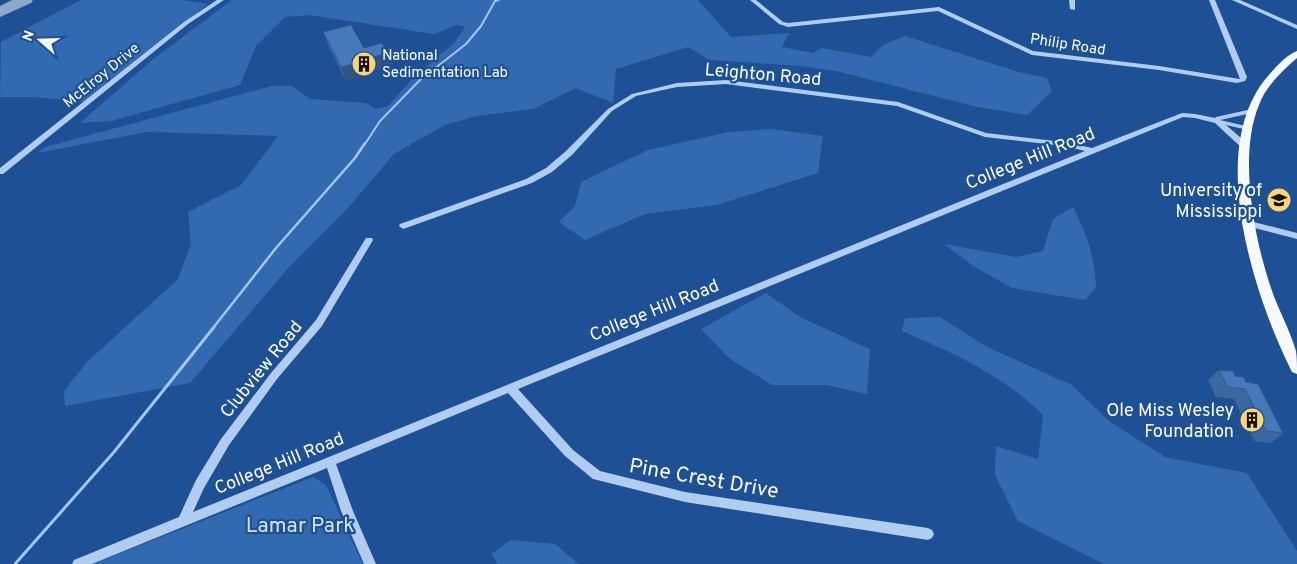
<svg xmlns="http://www.w3.org/2000/svg" width="1297" height="564" font-family="Overpass,sans-serif">
<style>
.green{fill:#326ab1}
.lines{fill:none;stroke-linecap:round;stroke-linejoin:round}
.stream-far2{stroke:#a3c6f0;stroke-width:2}
.stream-far1{stroke:#a3c6f0;stroke-width:2.5}
.stream{stroke:#a3c6f0;stroke-width:3}
.taxiway{fill:#8ea8ca;fill-rule:evenodd}
.minor{fill:#b0ccef;fill-rule:evenodd}
.major{fill:#f7faff;fill-rule:evenodd}
.wall{fill:#3c68a0}
.shaded-wall{fill:#315582}
.building{fill:#4679ba;stroke:#315582}
.labels{text-anchor:middle;stroke-width:4.5;stroke-linejoin:round;paint-order:stroke}
.far-street-label{font-size:15px;fill:#fff;stroke:#1d5094}
.far-poi-label{font-size:15px;fill:#fff;stroke:#1d5094;text-anchor:start}
.street-label{font-size:18px;fill:#fff;stroke:#1d5094}
.poi-label{font-size:18px;fill:#fff;stroke:#1d5094;text-anchor:end}
.near-street-label{font-size:21px;fill:#fff;stroke:#1d5094}
.near-park-label{font-size:21px;fill:#d6e6fa;stroke:#1d5094}
</style>
<rect width="100%" height="100%" fill="#1d5094"/>
<!-- green -->
<g class="green">
<polygon points="81,0 182,0 208,4 84,102 32,97 0,97 1,42"/>
<polygon points="232,0 698,0 731,37 789,33 782,47 813,53 822,48 871,57 883,45 905,36 1019,72 1047,78 1052,91 1027,115 977,107 840,72 801,66 709,60 688,47 616,69 613,103 576,88 533,109 477,116 445,125 394,154 347,209 290,266 190,383 65,406 64,391 87,362 178,279 191,244 188,212 241,185 278,136 147,132 37,153 45,147 272,86 292,86 310,99 366,103 375,109 388,106 415,76 454,43 465,27 457,25 434,34 309,15 285,17 256,46 240,85 111,121 80,123 152,60"/>
<polygon points="770,129 823,136 818,173 717,205 645,214 585,240 559,222 575,206 581,182 648,150 728,132"/>
<path d="M1073,207C1087,234 1095,258 1096,288L1085,300L1012,288L973,266L944,244L1016,257L1043,251L1053,219Z"/>
<polygon points="766,293 800,317 870,349 867,394 826,385 772,385 729,358 701,329"/>
<path d="M940,317L987,347L1072,385L1109,421L1165,457L1247,473L1297,551V564H1104L1018,521L995,475L996,446L1038,459L1043,415C1003,375 953,353 902,331L905,318Z"/>
<polygon points="313,477 326,485 363,564 93,564"/>
<polygon points="511,540 555,544 579,564 498,564 491,554"/>
</g>
<g class="lines">
<!-- stream-far2 -->
<polyline class="stream-far2" points="365,144 380,121 420,80 466,44 481,26 495,1 499,0"/>
<!-- stream-far1 -->
<polyline class="stream-far1" points="213,328 276,248 355,158 365,143"/>
<!-- stream -->
<polyline class="stream" points="15,564 114,452 214,327"/>
<!-- taxiway -->
<polygon class="taxiway" points="12,0 33,0 31,3 0,17 0,6"/>
<!-- minor -->
<g class="minor">
<polygon points="217,0 224,0 188,24 3,174 0,174 0,168 184,22"/>
<polygon points="750,0 756,0 783,22 788,23 939,7 1033,51 1159,66 1240,79 1209,0 1215,0 1247,77 1245,81 1237,83 1159,70 1032,55 938,11 788,27 779,24"/>
<polygon points="1069,0 1075,0 1075,10 1070,9"/>
<polygon points="1232,0 1240,0 1297,25 1297,29"/>
<polygon points="726,80 898,102 986,133 1064,142 1092,148 1182,113 1195,114 1215,118 1216,117 1252,109 1255,111 1252,113 1220,120 1250,127 1252,128 1248,130 1226,125 1249,145 1249,149 1243,149 1215,123 1195,118 1183,117 518,389 573,450 600,471 685,492 928,528 932,530 934,534 932,538 928,540 685,502 593,479 565,456 508,393 336,464 353,511 376,564 364,564 341,511 327,468 92,564 72,564 74,560 179,517 196,480 221,439 271,373 316,320 366,238 372,238 373,240 322,326 277,379 229,445 204,488 193,512 1085,151 1064,146 985,137 897,106 726,84 677,87 636,96 612,111 572,155 552,172 532,183 406,228 403,229 399,226 400,224 526,179 546,168 566,151 608,109 632,94 677,83"/>
<polygon points="1246,220 1297,233 1297,239 1243,225 1242,223 1243,221"/>
</g>
<!-- major -->
<path class="major" d="M1297,51V58C1282,71 1266,86 1259,105C1238,155 1254,238 1271,288C1278,309 1290,330 1296,351C1297,358 1297,367 1297,374L1292,372C1254,296 1205,148 1268,76C1276,67 1286,55 1297,51Z"/>
</g>
<!-- wall -->
<g class="wall">
<polygon points="323,32 364,48 388,53 392,66 359,75 359,77 346,81 328,45"/>
<polygon points="1219,370 1235,376 1246,382 1283,433 1271,443 1254,441 1234,399 1216,397 1208,380"/>
</g>
<!-- shaded-wall -->
<polygon class="shaded-wall" points="388,53 392,66 359,75 359,77 346,81 341,67 354,62"/>
<!-- building -->
<g class="building">
<polygon points="351,25 364,48 382,43 388,53 354,62 355,64 341,67 323,32"/>
<polygon points="1219,370 1233,371 1235,376 1244,377 1246,382 1258,384 1283,433 1266,431 1245,389 1227,387"/>
</g>
<!-- icons -->
<defs>
<symbol id="building-disc" viewBox="-11 -11 22 22"><circle r="9.5" fill="#fed56e" stroke="#1d5094"/><path d="M-4-6H4V6H1V3H-1V6H-4ZM-2.5-4.3h1.7v1.8h-1.7ZM.8-4.3h1.7v1.8H.8ZM-2.5-1h1.7V.8h-1.7ZM.8-1h1.7V.8H.8Z" fill="#111"/></symbol>
<symbol id="university-disc" viewBox="-11 -11 22 22"><circle r="9.5" fill="#fed56e" stroke="#1d5094"/><path d="M0-5L7-2L0 1L-7-2ZM-4 1L0 2.5L4 1V4Q0 6-4 4Z" fill="#111"/></symbol>
</defs>
<g fill-rule="evenodd">
<use href="#building-disc" x="350" y="50" width="28" height="28"/>
<use href="#university-disc" x="1265" y="186" width="28" height="28"/>
<use href="#building-disc" x="1238" y="406" width="28" height="28"/>
</g>
<g class="labels">
<!-- far-street labels -->
<g class="far-street-label">
<text transform="translate(1068 44) rotate(9)" y="5">Philip Road</text>
<text transform="translate(101 75) rotate(-39)" y="5">McElroy Drive</text>
</g>
<!-- far-poi labels -->
<g class="far-poi-label">
<text x="382" y="60">National<tspan x="382" dy="17">Sedimentation Lab</tspan></text>
</g>
<!-- street labels -->
<g class="street-label">
<text transform="translate(763 74) rotate(5)" y="6">Leighton Road</text>
<text transform="translate(1030 158) rotate(-22)" y="6">College Hill Road</text>
<text transform="translate(654 310) rotate(-22)" y="6">College Hill Road</text>
<text transform="translate(261 369) rotate(-51)" y="6">Clubview Road</text>
<text transform="translate(279 463) rotate(-22)" y="6">College Hill Road</text>
</g>
<!-- poi labels -->
<g class="poi-label">
<text x="1262" y="196">University of<tspan x="1262" dy="21">Mississippi</tspan></text>
<text x="1234" y="416">Ole Miss Wesley<tspan x="1234" dy="21">Foundation</tspan></text>
</g>
<!-- near-street labels -->
<g class="near-street-label">
<text transform="translate(704 478) rotate(10)" y="7">Pine Crest Drive</text>
</g>
<!-- near-park labels -->
<g class="near-park-label">
<text x="300" y="532">Lamar Park</text>
</g>
</g>
<!-- north arrow -->
<g transform="translate(40 40) rotate(290)" stroke="#1d5094" stroke-width="4" paint-order="stroke">
<path d="M0-4L9 19L0 12L-9 19Z" fill="#ffffff"/>
<text y="-8" font-size="14" font-weight="bold" text-anchor="middle" fill="#ffffff">N</text>
</g>
</svg>
